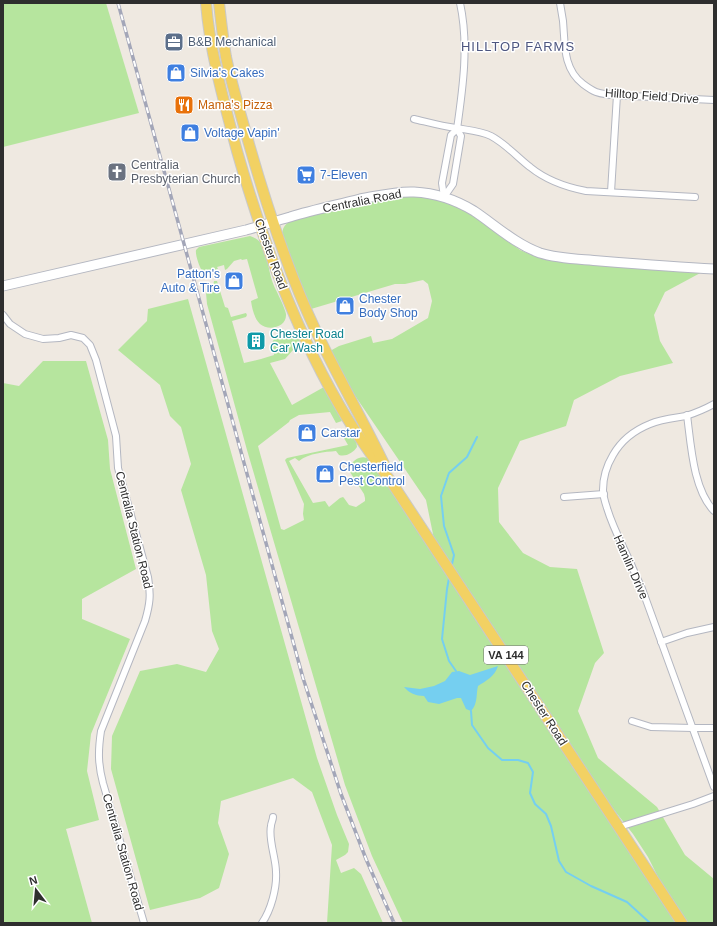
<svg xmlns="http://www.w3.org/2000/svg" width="717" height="926" font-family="Arial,sans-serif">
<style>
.green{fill:#b6e59e}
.water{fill:#75cff0}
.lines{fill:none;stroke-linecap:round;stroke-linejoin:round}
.stream{stroke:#75cff0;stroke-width:2}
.street-casing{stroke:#b4b7c1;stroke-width:8}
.secondary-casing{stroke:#b4b7c1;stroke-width:11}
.primary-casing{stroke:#c9c9c9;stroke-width:12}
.street{stroke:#fff;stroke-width:6}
.secondary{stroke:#fff;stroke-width:9}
.primary{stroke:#f2d163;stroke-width:10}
.rail-casing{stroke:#a3a6b8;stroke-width:3.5}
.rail{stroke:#fff;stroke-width:2;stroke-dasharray:6;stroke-linecap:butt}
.labels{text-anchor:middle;stroke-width:3;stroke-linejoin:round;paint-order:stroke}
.shield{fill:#fff;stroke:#6d6d6d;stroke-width:1}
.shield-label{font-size:11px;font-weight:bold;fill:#2e2e2e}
.service-label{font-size:12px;fill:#4e5e75;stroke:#fff;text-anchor:start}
.shop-label{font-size:12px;fill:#366cbe;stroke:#fff;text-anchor:start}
.street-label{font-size:12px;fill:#2e2e2e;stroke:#fff}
.food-label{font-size:12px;fill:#c56008;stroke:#fff;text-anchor:start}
.worship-label{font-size:12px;fill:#5b616d;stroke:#fff;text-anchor:start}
.culture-label{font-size:12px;fill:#0d838f;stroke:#fff;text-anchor:start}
.neighbourhood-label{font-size:13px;letter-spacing:1px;fill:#4d5680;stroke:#fff}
</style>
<rect width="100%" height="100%" fill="#efe9e1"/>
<!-- green -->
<g class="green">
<polygon points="3,3 106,3 139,113 3,147"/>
<path d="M414,194L438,198L460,207L479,219L520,250L537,257L552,260L704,271L665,292L654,315L660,341L673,363L620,376L574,400L566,426L520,441L498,488L499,522L523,553L550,567L577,569L604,653L595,663L578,711L598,758L657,807L685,855L714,879V923H687L661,883L648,857L633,834L611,806L486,620L453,566L434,539L426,500L345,381L330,351L339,346L371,336L373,343L392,339L428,318L432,301L428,284L423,280L405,284H395L311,309L282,238C282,230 283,226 289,222L366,200Z"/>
<path d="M250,236C257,238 261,242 265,249C268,261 269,274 274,286C277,292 285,308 286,314C287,328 268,331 260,324C254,318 252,308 251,301L258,298L247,259L242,260L241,259L234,261L227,269L225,270L224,265L217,267L218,269L205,273L203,272C200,269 195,255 196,250C197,249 198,248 199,247Z"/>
<path d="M214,281H217L225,307L228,308L231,317L246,313L247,315L246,317L232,321L244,363L261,359L274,355L272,343C276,334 288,328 297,333L301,341L285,359L270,363L292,405L324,387L342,421L336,423L330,412L299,415L290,420L289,422L258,446L281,529L284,530L304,520L303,514L304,504L285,460L287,458L348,445L341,433L350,428L356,440L357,447C353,453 346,457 339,455L336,451C325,452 309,453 299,461L295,458L289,461L313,503L325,501L329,507L340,498L343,497L344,498L349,505L356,507L365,501V498L364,494L350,472L349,467C354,459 362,454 371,460L586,784L618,835L649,879L677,923H403L372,856L345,785L247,450L207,304L206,293L208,288L213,286Z"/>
<polygon points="188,299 317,758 337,815 349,844 348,852 345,855 336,860 341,873 354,868 361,874 383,923 327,923 332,845 312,792 293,778 221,801 218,823 229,854 219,888 200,898 150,910 111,769 112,736 140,671 177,664 206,672 219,649 212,631 206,575 181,490 191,464 181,427 170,416 160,385 118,350 147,321 148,309"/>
<polygon points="43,361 86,361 108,440 110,469 136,569 82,599 82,619 130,639 91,734 87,771 99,820 66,829 92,923 3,923 3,383 19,386"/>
</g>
<!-- water -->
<path class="water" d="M498,666C495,676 486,681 478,686C476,694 478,704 471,711L466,709L461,698H457L439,704L428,702L424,696C416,696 409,693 404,687L420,689L434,686L445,681L452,672L459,671L470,675Z"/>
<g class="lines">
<!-- stream -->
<g class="stream">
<polyline points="452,564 454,555 444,526 441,496 449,473 467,457 477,437"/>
<polyline points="449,578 447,589 442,639 449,661 456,671"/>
<polyline points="471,711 472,725 488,748 502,760 518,760 528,763 533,772 530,793 535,804 546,814 551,826 559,861 566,872 591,886 627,902 650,923"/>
</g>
<defs>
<g id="street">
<path d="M560,3C561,9 562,15 563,21C565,44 563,69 583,84C587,87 591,90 596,92C601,94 606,94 611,95L714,100"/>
<path d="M414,119C427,122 441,126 456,128C467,130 481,131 491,136C506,144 517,157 530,167C546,180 565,187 586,191L695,197"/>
<polyline points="611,192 617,95"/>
<path d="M444,197L453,184L461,136L457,129C463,87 469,44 460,3"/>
<polyline points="444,197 442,183 451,135 457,129"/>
<path d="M3,315L10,324L25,334L43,339L59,338L71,335L83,338L90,345L96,360L116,436L118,468L148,577C151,595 150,604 145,621L101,731C98,751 98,764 103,783L144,923"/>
<path d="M714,404C705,409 695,413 686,416C674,418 661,419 650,424C635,430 621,441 613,455C607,465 603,477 603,490C603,496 605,502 607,508C613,528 622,544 631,564C634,571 637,579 641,586L714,787"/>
<path d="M687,415C691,445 693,489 714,511"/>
<polyline points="564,497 604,494"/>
<polyline points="661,642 687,633 714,627"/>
<polyline points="632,721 651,727 693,728 714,728"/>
<polyline points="619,827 693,804 714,796"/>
<path d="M262,923C271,910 277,888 276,872C276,858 268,839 271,826C271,823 273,820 273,817"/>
</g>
<path id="secondary" d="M3,286L246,230C261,226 275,221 290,217C313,210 337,205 360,199C378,196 396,191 414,192C435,193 456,200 474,211C495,225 515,244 540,253C559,259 580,259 600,261C638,264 676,267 714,269"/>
<g id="primary">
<path d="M206,3C210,53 224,102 237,151C262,239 294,328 341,408C356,434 374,459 392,483L682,923"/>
<path d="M219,3C221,21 223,39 226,57C232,86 241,115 249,144C267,207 287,270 315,329C337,376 363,420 385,466"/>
</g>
</defs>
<!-- street casing -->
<use href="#street" class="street-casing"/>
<!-- secondary casing -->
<use href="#secondary" class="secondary-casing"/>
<!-- primary casing -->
<use href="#primary" class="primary-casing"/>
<!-- street -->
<use href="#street" class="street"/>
<!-- secondary -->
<use href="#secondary" class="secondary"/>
<!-- primary -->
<use href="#primary" class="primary"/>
<defs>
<polyline id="rail" points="118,3 303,678 341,794 366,859 394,923"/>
</defs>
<!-- rail casing -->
<use href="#rail" class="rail-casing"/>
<!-- rail -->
<use href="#rail" class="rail"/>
</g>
<!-- icons -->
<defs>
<symbol id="office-square" viewBox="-11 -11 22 22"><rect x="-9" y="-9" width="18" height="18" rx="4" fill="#5c6f8a" stroke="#fff"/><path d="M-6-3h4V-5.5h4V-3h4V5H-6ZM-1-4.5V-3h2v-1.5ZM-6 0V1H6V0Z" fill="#fff"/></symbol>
<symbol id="shop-square" viewBox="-11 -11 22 22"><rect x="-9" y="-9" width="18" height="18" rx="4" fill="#3f7fe0" stroke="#fff"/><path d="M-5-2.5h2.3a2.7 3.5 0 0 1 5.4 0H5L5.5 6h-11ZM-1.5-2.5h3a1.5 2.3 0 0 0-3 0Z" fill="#fff"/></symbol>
<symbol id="restaurant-square" viewBox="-11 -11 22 22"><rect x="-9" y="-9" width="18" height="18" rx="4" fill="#e8710a" stroke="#fff"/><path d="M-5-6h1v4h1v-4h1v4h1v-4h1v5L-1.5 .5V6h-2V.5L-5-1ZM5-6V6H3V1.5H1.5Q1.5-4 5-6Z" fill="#fff"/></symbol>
<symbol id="church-square" viewBox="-11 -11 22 22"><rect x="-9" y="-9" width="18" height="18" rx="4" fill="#6b7280" stroke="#fff"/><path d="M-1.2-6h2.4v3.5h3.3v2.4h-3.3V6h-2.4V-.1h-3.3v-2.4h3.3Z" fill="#fff"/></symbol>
<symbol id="supermarket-square" viewBox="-11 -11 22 22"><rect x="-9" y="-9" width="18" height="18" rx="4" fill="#3f7fe0" stroke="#fff"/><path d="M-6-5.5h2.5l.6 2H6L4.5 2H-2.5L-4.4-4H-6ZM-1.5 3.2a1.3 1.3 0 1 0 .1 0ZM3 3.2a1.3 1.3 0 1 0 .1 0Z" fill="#fff"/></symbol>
<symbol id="building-square" viewBox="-11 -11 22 22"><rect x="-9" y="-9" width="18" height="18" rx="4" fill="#0f9aa8" stroke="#fff"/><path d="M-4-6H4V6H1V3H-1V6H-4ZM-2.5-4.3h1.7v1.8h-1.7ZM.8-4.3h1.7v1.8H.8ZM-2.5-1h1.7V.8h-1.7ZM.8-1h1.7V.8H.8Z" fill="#fff"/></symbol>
</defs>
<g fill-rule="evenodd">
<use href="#office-square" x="163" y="31" width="22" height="22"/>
<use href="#shop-square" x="165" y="62" width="22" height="22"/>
<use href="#restaurant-square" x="173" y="94" width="22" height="22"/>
<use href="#shop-square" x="179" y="122" width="22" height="22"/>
<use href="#church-square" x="106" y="161" width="22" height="22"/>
<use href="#supermarket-square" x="295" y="164" width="22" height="22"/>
<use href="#shop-square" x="223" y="270" width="22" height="22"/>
<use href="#shop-square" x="334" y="295" width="22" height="22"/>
<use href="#building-square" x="245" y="330" width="22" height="22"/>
<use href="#shop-square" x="296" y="422" width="22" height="22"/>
<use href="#shop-square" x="314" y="463" width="22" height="22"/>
</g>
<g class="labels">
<!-- shield labels -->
<rect class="shield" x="484" y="646" width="44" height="18" rx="3"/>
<g class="shield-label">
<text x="506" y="659">VA 144</text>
</g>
<!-- service labels -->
<g class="service-label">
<text x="188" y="46">B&amp;B Mechanical</text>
</g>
<!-- shop labels -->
<g class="shop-label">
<text x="190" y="77">Silvia's Cakes</text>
<text x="204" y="137">Voltage Vapin'</text>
<text x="320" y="179">7-Eleven</text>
<text x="220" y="278" text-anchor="end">Patton's<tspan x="220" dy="14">Auto &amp; Tire</tspan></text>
<text x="359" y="303">Chester<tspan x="359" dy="14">Body Shop</tspan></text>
<text x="321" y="437">Carstar</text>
<text x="339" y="471">Chesterfield<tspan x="339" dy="14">Pest Control</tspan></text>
</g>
<!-- street labels -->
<g class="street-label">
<text transform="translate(652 96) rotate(4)" y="4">Hilltop Field Drive</text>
<text transform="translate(362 201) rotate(-11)" y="4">Centralia Road</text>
<text transform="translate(271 254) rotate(70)" y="4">Chester Road</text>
<text transform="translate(134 530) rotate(76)" y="4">Centralia Station Road</text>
<text transform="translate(631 567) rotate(66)" y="4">Hamlin Drive</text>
<text transform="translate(544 713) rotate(57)" y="4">Chester Road</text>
<text transform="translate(123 852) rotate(74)" y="4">Centralia Station Road</text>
</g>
<!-- food labels -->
<g class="food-label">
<text x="198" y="109">Mama's Pizza</text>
</g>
<!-- worship labels -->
<g class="worship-label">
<text x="131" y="169">Centralia<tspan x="131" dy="14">Presbyterian Church</tspan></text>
</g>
<!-- culture labels -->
<g class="culture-label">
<text x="270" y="338">Chester Road<tspan x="270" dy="14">Car Wash</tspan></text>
</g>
<!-- neighbourhood labels -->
<g class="neighbourhood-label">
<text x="518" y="51">HILLTOP FARMS</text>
</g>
</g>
<!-- border -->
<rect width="717" height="926" fill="none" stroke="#2e2e2e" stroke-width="8"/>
<!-- north arrow -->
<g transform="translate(36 890) rotate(344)" stroke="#ffffff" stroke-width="3" paint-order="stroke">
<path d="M0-3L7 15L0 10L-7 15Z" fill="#2e2e2e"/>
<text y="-6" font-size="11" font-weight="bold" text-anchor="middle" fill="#2e2e2e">N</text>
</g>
</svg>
